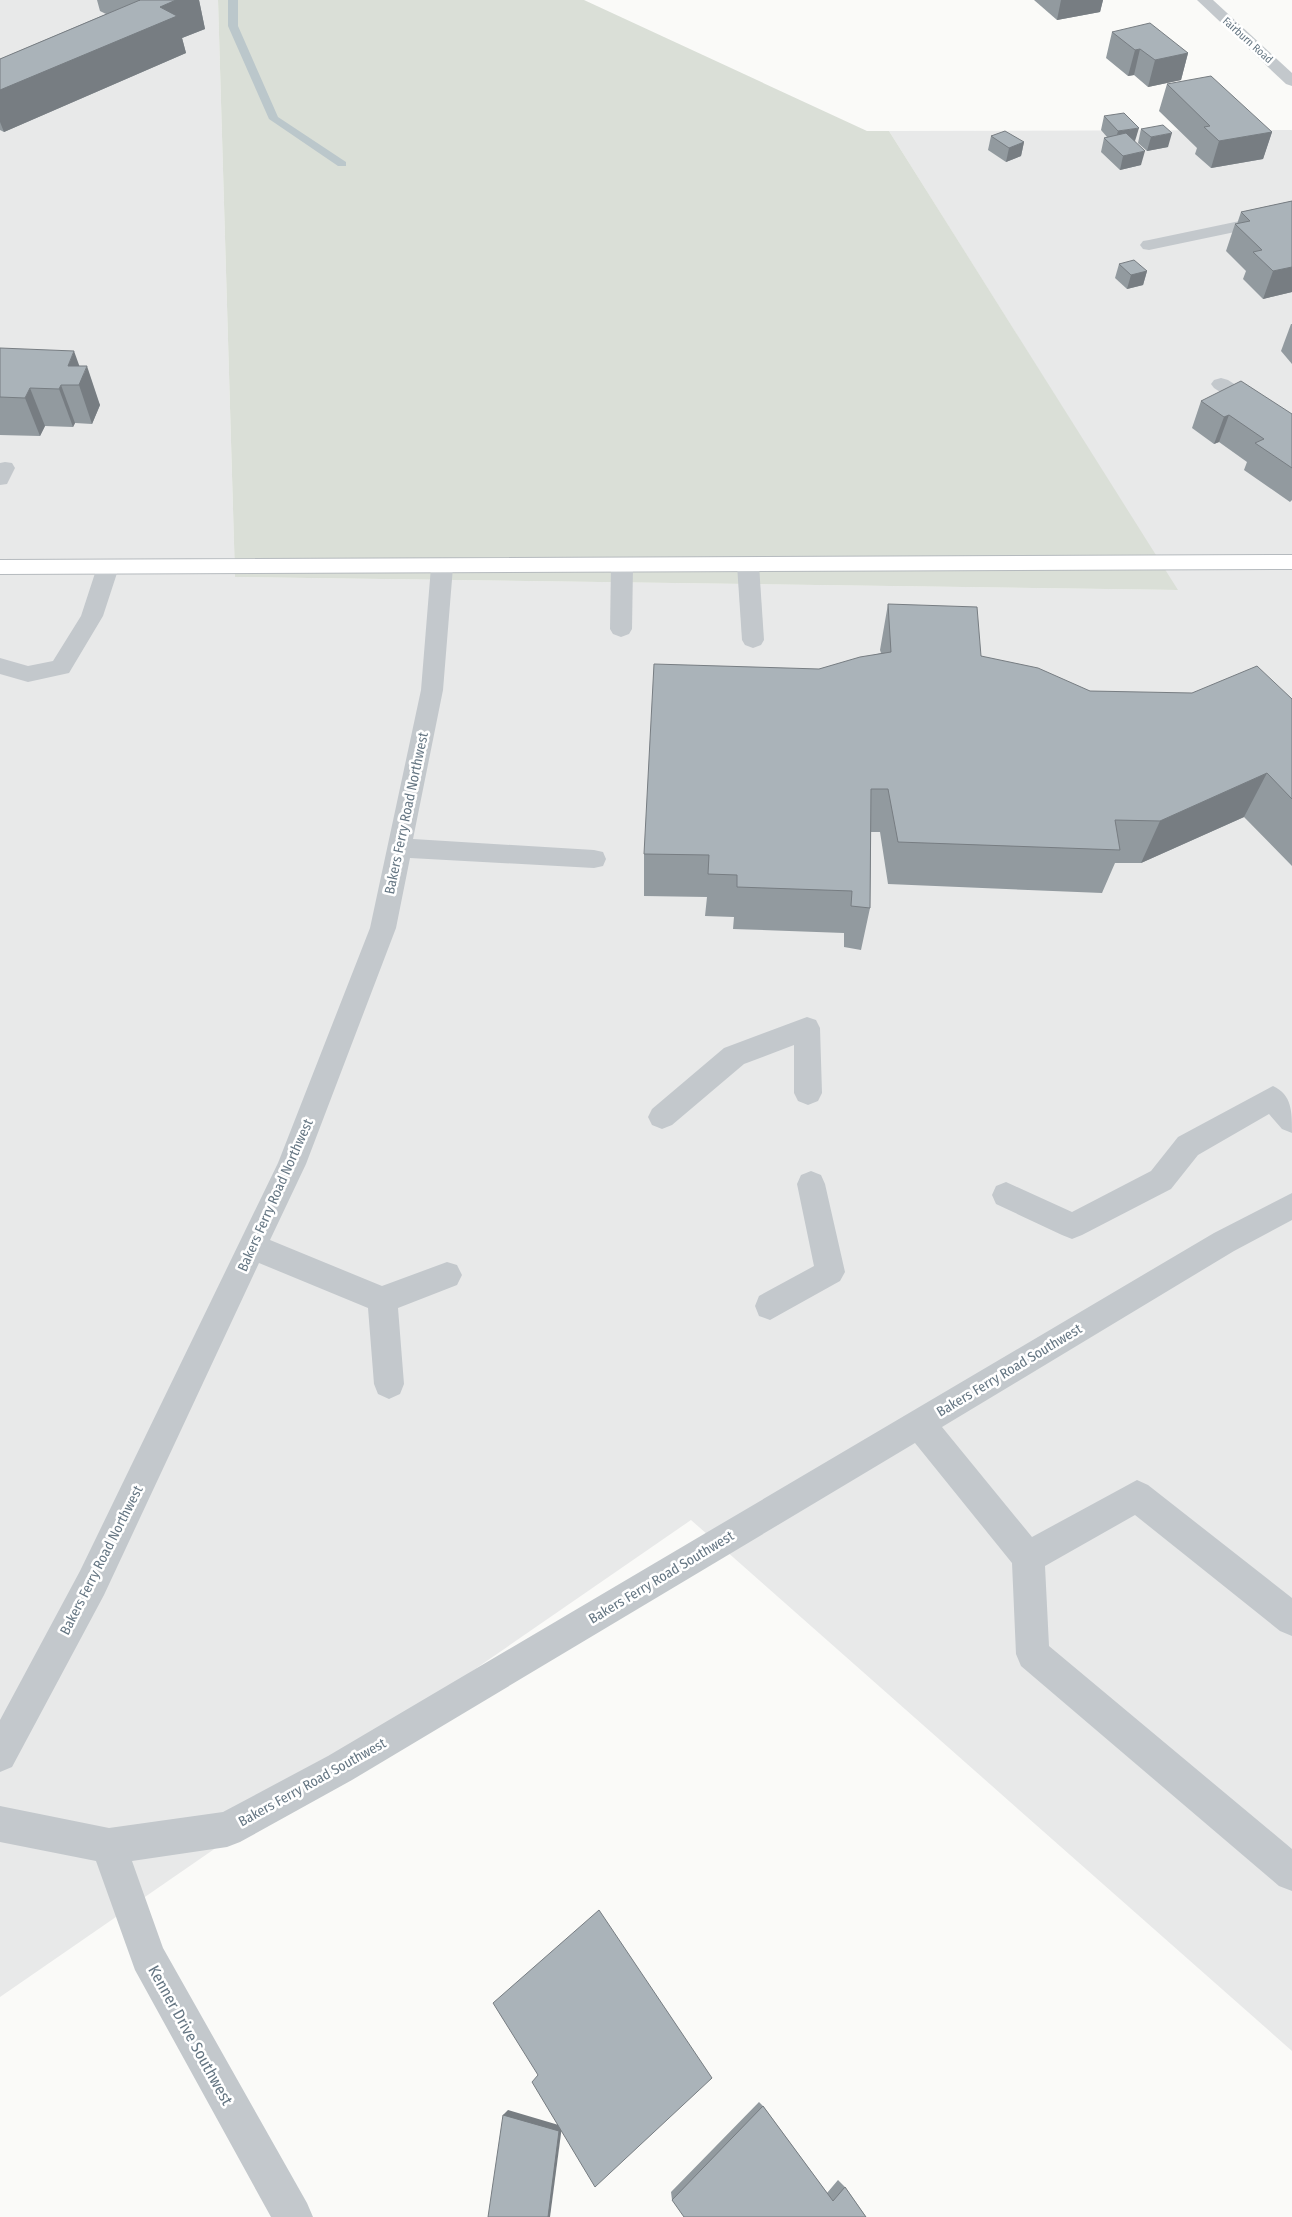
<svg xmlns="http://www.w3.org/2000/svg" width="1292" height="2217" font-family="'Fira Sans Condensed',sans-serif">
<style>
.built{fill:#e8e9e9}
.green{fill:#dadfd7}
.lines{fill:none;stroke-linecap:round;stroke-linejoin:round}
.stream{fill:#bbc7cb;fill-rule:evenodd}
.major-casing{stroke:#b5babe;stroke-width:2}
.minor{fill:#c3c8cc;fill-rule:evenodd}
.major{fill:#fff;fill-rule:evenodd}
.wall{fill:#929a9f}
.shaded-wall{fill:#777d82}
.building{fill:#aab3b9;stroke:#777d82}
.labels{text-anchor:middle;stroke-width:5;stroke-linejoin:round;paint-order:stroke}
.far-street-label{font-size:11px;fill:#657683;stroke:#fff}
.street-label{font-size:14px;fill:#657683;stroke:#fff}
.near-street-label{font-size:16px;fill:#657683;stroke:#fff}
</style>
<rect width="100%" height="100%" fill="#fafaf8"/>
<!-- built -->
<polygon class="built" points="0,0 218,0 235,577 1177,590 889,131 1292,130 1292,2051 691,1520 0,1997"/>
<!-- green -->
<polygon class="green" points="218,0 584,0 867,131 889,131 1178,590 235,577"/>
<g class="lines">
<!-- stream -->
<polygon class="stream" points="228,0 238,0 238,26 278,117 346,162 346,166 338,166 269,119 228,26"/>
<defs>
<polygon id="major" points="1292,555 1292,569 0,574 0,560"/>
</defs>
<!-- major casing -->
<use href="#major" class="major-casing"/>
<!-- minor -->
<g class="minor">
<polygon points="1197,0 1213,0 1292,73 1292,86 1286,84"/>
<polygon points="1292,210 1292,220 1149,250 1143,249 1140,245 1143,241 1149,240"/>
<polygon points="1221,378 1228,380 1292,421 1292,436 1285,434 1214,388 1211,384 1214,380"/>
<polygon points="5,462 12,463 15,468 7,484 0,485 0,463"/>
<polygon points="748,558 756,560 759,565 764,640 761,645 753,648 745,645 742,640 737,565 740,560"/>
<polygon points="622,559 630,561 633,566 632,629 629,634 621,637 613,634 610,629 611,566 614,561"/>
<polygon points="108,560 116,562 119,567 103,616 69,673 28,682 0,674 0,658 28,666 53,661 81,616 97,567 100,562"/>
<polygon points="442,560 450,562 453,567 443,690 413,839 594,850 603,852 606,859 603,866 594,868 410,858 396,928 306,1164 270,1240 382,1286 447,1262 457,1265 462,1275 457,1285 398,1308 404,1384 400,1394 389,1399 378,1394 374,1384 368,1308 259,1263 104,1595 12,1767 0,1772 0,1720 80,1571 278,1163 370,928 421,690 431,567 434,562"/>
<polygon points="807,1017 816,1020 820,1028 822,1093 818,1101 808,1105 798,1101 794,1093 794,1045 744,1064 672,1125 662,1129 652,1125 648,1117 652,1109 724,1048"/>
<path d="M1273,1086C1292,1095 1292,1111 1292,1133L1282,1129L1269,1114L1198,1155L1171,1189L1082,1235L1072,1239L1062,1235L996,1204L992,1195L996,1186L1006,1182L1072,1212L1151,1171L1178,1137Z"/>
<polygon points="811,1171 821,1175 825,1184 845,1272 840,1281 770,1320 759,1316 755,1306 759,1296 814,1266 797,1184 801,1175"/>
<polygon points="1292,1193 1292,1220 1234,1251 942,1427 1032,1537 1137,1480 1148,1485 1292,1598 1292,1636 1280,1631 1135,1515 1045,1566 1049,1646 1292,1849 1292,1891 1279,1886 1021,1666 1016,1654 1012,1563 915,1443 352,1780 240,1842 227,1847 132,1861 163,1948 307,2203 313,2217 271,2217 135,1970 96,1861 0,1842 0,1806 109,1828 223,1812 328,1756 1214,1233"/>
</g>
<!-- major -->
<use href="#major" class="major"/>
</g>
<!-- wall -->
<g class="wall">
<polygon points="97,0 199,0 205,29 182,38 186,53 4,132 0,130 0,59 106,14 100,11"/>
<polygon points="1034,0 1103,0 1100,12 1057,20"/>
<polygon points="1112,32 1188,53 1181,80 1148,87 1134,75 1128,76 1106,58"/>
<polygon points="1167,84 1272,132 1263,159 1211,168 1195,154 1197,148 1159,111"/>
<polygon points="1104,116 1135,141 1141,165 1120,170 1101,152 1104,138 1107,137 1101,130"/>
<polygon points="1141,129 1168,147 1147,151 1138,143"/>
<polygon points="991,136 1024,142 1021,156 1006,162 988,150"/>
<polygon points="1292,201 1292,292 1263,299 1243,279 1246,271 1226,251 1235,224 1237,224 1241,212"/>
<polygon points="1119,264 1147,271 1143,285 1127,289 1115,278"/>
<polygon points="1291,324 1292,324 1292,364 1281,351"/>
<polygon points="0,348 79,366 100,405 92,424 75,423 73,427 45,426 40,436 0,435"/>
<polygon points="1201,401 1292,414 1292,500 1290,502 1244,470 1247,462 1219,442 1214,444 1192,428"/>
<polygon points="888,604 981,656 1090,691 1292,699 1292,866 1244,817 1141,863 1115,863 1102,893 888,884 880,832 871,832 870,908 861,950 844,947 844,933 733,929 734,917 705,916 707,897 644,896 644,854 819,669 881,653 880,650"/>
<polygon points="759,2102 763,2106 827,2193 838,2180 845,2187 866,2217 672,2200 671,2192"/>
</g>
<!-- shaded-wall -->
<g class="shaded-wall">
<polygon points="176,0 199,0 205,29 182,38 186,53 4,132 0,122 0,90 160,7"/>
<polygon points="1061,0 1103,0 1100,12 1057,20"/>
<polygon points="1140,49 1134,75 1128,76 1135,50"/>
<polygon points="1188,53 1181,80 1148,87 1155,60"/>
<polygon points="1139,128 1135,141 1114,145 1118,131"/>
<polygon points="1272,132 1263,159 1211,168 1219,141"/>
<polygon points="1172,133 1168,147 1147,151 1151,137"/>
<polygon points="1024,142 1021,156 1006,162 1009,148"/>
<polygon points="1145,151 1141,165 1120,170 1123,156"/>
<polygon points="1292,267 1292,292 1263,299 1273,271"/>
<polygon points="1147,271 1143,285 1127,289 1131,275"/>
<polygon points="74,351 83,376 87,366 100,405 92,424 79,385 68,366"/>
<polygon points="61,385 75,423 73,427 59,389"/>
<polygon points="30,388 45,426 40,436 25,398"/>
<polygon points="1229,415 1219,442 1214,444 1224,417"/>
<polygon points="1267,773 1244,817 1141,863 1160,821"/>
<polygon points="508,2110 562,2126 550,2217 548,2217 503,2115"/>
</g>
<!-- building -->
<g class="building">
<polygon points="139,0 176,0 160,7 177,16 0,90 0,59 140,0"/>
<polygon points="1150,23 1188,53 1155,60 1140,49 1135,50 1112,32"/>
<polygon points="1211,76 1272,132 1219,141 1204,127 1210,126 1167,84"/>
<polygon points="1124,113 1139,128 1118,131 1104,116"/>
<polygon points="1163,125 1172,133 1151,137 1141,129"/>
<polygon points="1005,131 1024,142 1009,148 991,136"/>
<polygon points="1126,133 1145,151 1123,156 1104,138"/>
<polygon points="1292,201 1292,267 1273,271 1253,252 1262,250 1235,224 1250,221 1241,212"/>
<polygon points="1134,260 1147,271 1131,275 1119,264"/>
<polygon points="0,348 74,351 68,366 87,366 79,385 61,385 59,389 30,388 25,398 0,397"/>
<polygon points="1241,381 1292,414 1292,468 1255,443 1264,439 1229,415 1224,417 1201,401"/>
<polygon points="888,604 977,607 981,656 1038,668 1090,691 1192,693 1257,666 1292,699 1292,799 1267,773 1160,821 1115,820 1120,850 898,842 888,789 871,789 870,908 851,906 852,891 737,887 737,875 708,874 709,855 644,854 654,664 819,669 860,657 891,652"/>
<polygon points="599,1910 712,2078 595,2187 532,2082 538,2075 493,2003"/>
<polygon points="763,2106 833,2201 845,2187 866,2217 684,2217 672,2200"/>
<polygon points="503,2115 559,2131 548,2217 488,2217"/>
</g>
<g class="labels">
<!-- far-street labels -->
<g class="far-street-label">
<text transform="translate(1248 40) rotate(42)" y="4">Fairburn Road</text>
</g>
<!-- street labels -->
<g class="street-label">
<text transform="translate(406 813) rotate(-78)" y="5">Bakers Ferry Road Northwest</text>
<text transform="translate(275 1195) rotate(-66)" y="5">Bakers Ferry Road Northwest</text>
<text transform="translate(1009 1370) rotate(-31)" y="5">Bakers Ferry Road Southwest</text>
<text transform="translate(101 1560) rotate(-63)" y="5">Bakers Ferry Road Northwest</text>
<text transform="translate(661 1577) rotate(-31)" y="5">Bakers Ferry Road Southwest</text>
<text transform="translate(312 1782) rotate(-29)" y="5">Bakers Ferry Road Southwest</text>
</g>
<!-- near-street labels -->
<g class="near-street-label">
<text transform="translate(191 2035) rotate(61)" y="6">Kenner Drive Southwest</text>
</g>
</g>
</svg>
